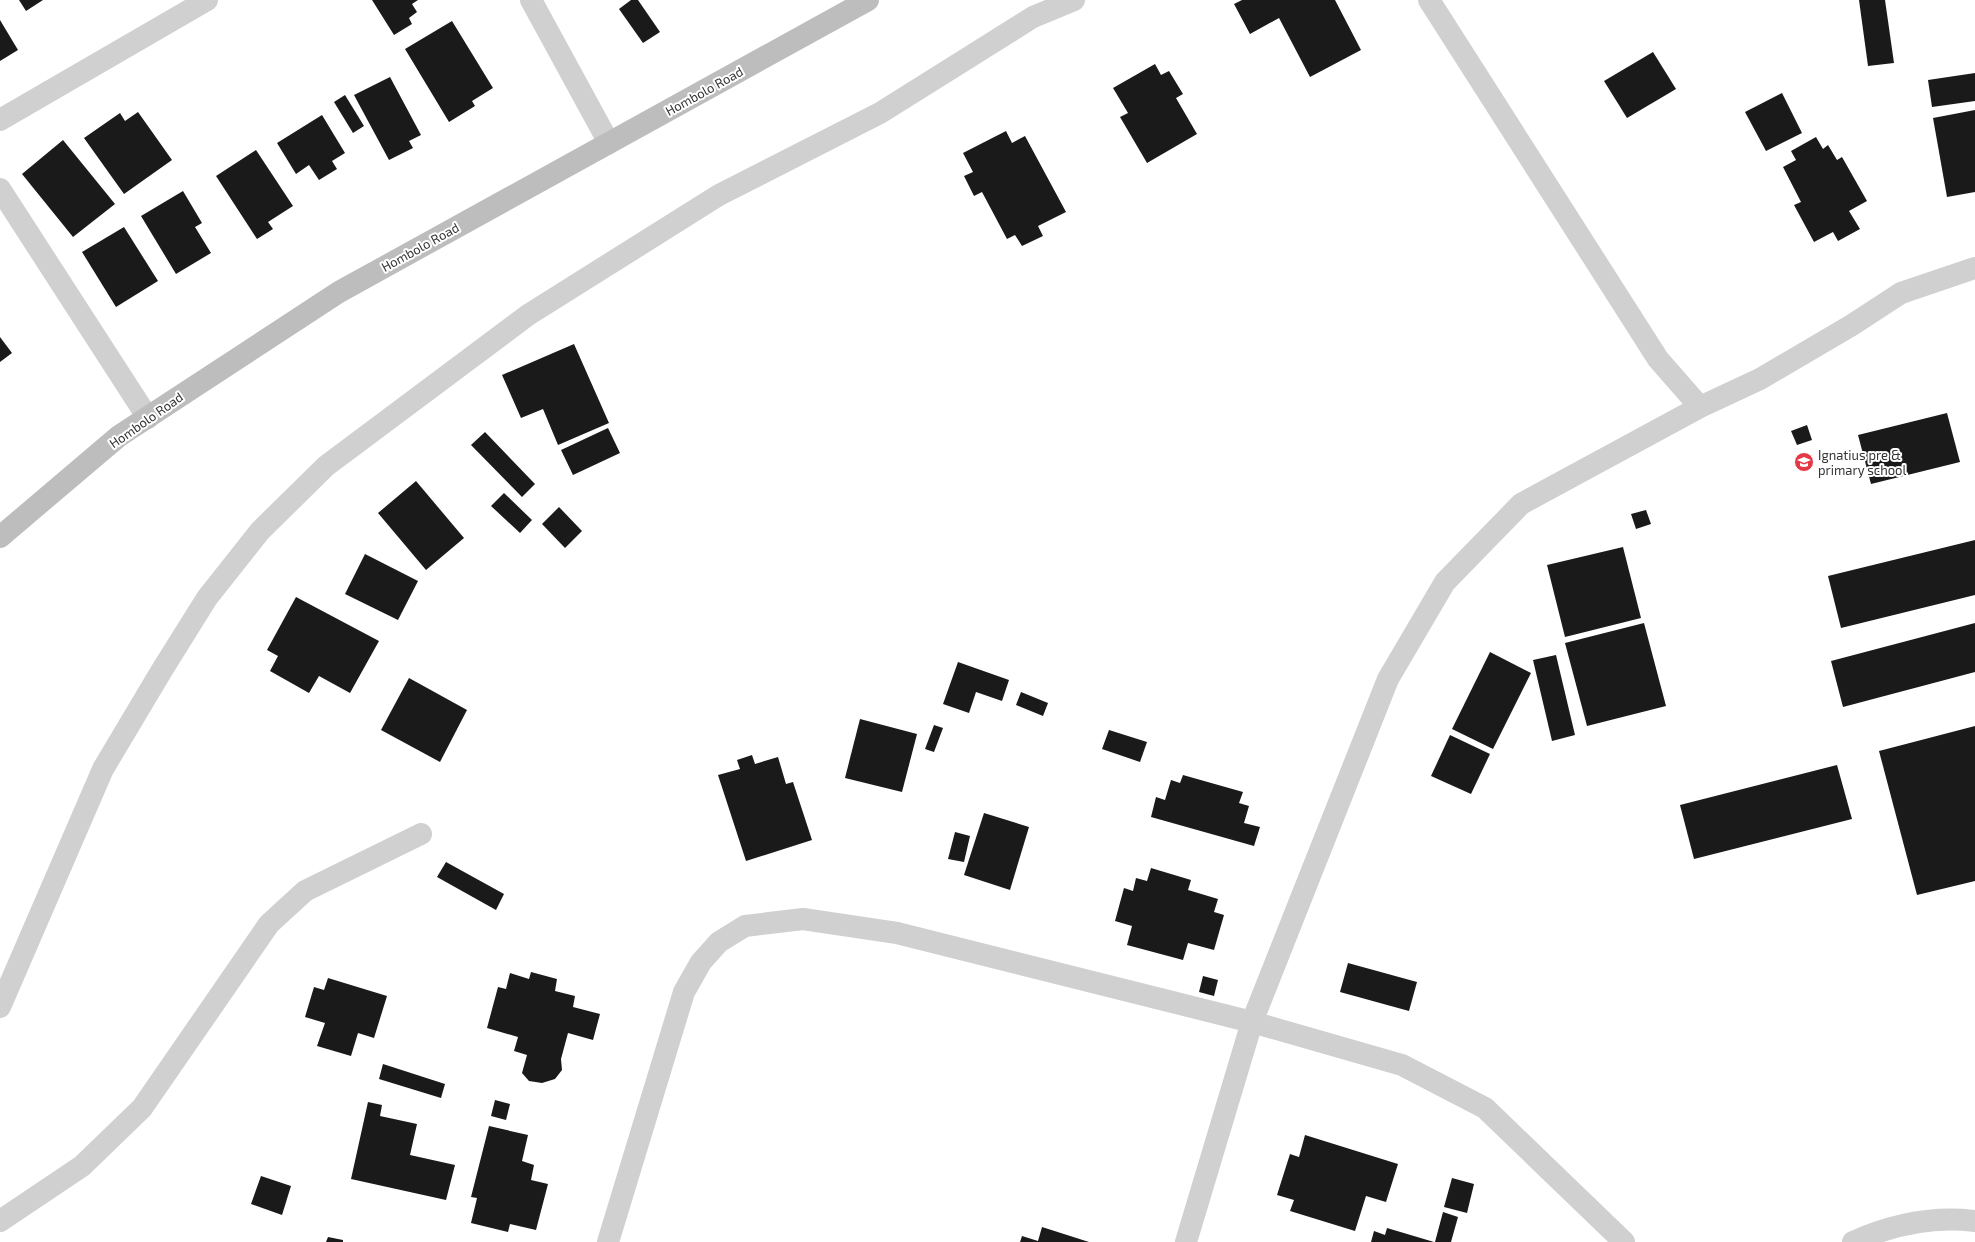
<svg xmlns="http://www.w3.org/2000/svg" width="1975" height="1242" font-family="'Exo 2',sans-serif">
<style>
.building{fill:#1a1a1a}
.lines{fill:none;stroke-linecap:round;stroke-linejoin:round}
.street{stroke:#d0d0d0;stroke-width:22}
.secondary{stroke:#bdbdbd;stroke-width:22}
.labels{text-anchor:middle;stroke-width:4;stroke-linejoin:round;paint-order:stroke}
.street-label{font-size:13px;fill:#333;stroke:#fff}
.poi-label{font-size:13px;fill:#333;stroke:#fff;text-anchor:start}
</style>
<rect width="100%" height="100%" fill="#fff"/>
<!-- building -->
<g class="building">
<polygon points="19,0 43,0 26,11"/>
<polygon points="372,0 418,0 412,4 417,12 409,18 412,24 394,35"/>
<polygon points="631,0 638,0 660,32 643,43 619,9"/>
<polygon points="1242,0 1335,0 1361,50 1310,77 1279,18 1250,34 1234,4"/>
<polygon points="1859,0 1885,0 1894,63 1868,66"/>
<polygon points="0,20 18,50 0,61"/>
<polygon points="452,21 493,88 472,101 475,106 449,122 405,49"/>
<polygon points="1653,52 1676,89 1627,118 1604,81"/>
<polygon points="1155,64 1161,75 1169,71 1183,94 1176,98 1197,134 1147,163 1120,117 1128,113 1113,88"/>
<polygon points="1975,73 1975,101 1932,107 1928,80"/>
<polygon points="390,77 421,135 409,141 413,148 389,160 354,95"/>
<polygon points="1782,93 1802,133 1766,151 1745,112"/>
<polygon points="345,95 364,126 353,133 334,102"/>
<polygon points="1975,110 1975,192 1947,197 1933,118"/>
<polygon points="138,112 172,160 124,194 84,138 120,113 125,121"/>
<polygon points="322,115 345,153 332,161 337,169 319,180 309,165 296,174 277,143"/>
<polygon points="1006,131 1012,143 1025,136 1066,212 1038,226 1043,236 1022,246 1015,235 1007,239 982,192 974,196 964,176 973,172 963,153"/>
<polygon points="1816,137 1823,149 1828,145 1837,160 1842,157 1867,201 1849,211 1860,229 1838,241 1833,232 1814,242 1794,205 1801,202 1783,167 1796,160 1791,151"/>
<polygon points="63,140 115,204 73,237 22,174"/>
<polygon points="256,150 293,206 268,222 273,229 257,239 216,176"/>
<polygon points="183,191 202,223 195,227 211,253 176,274 141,216"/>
<polygon points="124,227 158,281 116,307 82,252"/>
<polygon points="0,337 12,353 0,362"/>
<polygon points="574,344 609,423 558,445 543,409 521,418 502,375"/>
<polygon points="1947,413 1960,462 1871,484 1858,435"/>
<polygon points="1807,425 1812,440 1797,445 1791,431"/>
<polygon points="608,428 620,453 573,475 561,450"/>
<polygon points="485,432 535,484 522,497 471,445"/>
<polygon points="416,481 464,538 426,570 378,513"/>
<polygon points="504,493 532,520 520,533 491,506"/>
<polygon points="559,507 582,531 565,548 542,524"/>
<polygon points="1646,510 1651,524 1636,529 1631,514"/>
<polygon points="1975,540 1975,595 1841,628 1828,576"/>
<polygon points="1623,547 1641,618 1565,637 1547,565"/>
<polygon points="365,554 418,581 398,620 345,594"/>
<polygon points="296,597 379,641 350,693 319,676 309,693 270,671 278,656 267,650"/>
<polygon points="1644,623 1666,706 1587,726 1565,643"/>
<polygon points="1975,623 1975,672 1843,707 1831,661"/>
<polygon points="1490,652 1531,673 1493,749 1452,729"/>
<polygon points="1556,655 1575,735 1552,741 1533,660"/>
<polygon points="958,662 1009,680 1002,701 976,692 969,713 943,704"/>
<polygon points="409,678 467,710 440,762 381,730"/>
<polygon points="1021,692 1048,703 1043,716 1016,705"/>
<polygon points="860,719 917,734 902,792 845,778"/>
<polygon points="934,725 943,728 934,752 925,749"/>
<polygon points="1975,726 1975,881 1917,895 1879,751"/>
<polygon points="1109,730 1147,742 1140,762 1102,749"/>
<polygon points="1450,735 1490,754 1471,794 1431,776"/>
<polygon points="752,755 755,764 778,757 786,784 793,782 812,840 746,861 718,775 740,769 737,760"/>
<polygon points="1837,765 1852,819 1694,859 1680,805"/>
<polygon points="1183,775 1243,792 1239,803 1249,806 1244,823 1260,827 1254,846 1151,817 1156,797 1165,800 1171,780 1180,783"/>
<polygon points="984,813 1029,827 1010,890 964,875"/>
<polygon points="955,832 970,836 964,862 948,859"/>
<polygon points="446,862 504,894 496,910 437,877"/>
<polygon points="1151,868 1191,880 1188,890 1218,899 1214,912 1224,915 1214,950 1188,943 1183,960 1127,945 1132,926 1115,921 1124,888 1133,891 1136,878 1147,881"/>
<polygon points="1348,963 1417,982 1409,1011 1340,992"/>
<polygon points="531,972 557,979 555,991 575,996 573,1007 600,1014 593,1040 568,1033 561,1059 562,1070 555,1079 542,1083 529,1081 522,1073 527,1055 514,1051 518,1037 487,1028 498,987 506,989 510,973 529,979"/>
<polygon points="1203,976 1218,980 1214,996 1199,992"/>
<polygon points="328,978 387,996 374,1038 358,1033 351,1056 317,1046 325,1023 305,1017 314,987 324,990"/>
<polygon points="383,1064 445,1084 441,1098 379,1079"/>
<polygon points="495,1100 510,1104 506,1120 491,1116"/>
<polygon points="368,1102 382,1105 380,1116 417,1124 410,1155 455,1165 446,1200 351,1179"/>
<polygon points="489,1126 528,1135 522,1161 534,1165 531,1180 548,1184 536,1230 510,1224 508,1232 471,1223 477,1198 471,1197"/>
<polygon points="1305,1135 1398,1164 1386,1202 1366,1196 1355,1231 1290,1211 1294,1200 1277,1195 1290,1154 1299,1157"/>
<polygon points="261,1176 291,1186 282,1215 251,1204"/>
<polygon points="1452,1178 1474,1184 1467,1213 1444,1207"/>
<polygon points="1443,1212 1458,1217 1451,1242 1435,1242"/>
<polygon points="1042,1227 1089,1242 1020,1242 1022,1236 1038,1241"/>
<polygon points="1387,1228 1434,1242 1371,1242 1374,1231 1385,1235"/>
<polygon points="328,1237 343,1240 343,1242 326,1242"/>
</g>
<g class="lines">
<!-- street -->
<g class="street">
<polyline points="531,0 609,143"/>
<polyline points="1429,0 1658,359 1700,407"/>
<polyline points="0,120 207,0"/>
<polyline points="0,189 148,418"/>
<polyline points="0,1007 103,769 162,670 207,598 260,531 326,466 528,315 719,195 880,113 1033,17 1074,0"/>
<polyline points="0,1221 82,1166 142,1108 269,924 305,891 421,834"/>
<polyline points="608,1242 684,992 701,962 719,942 745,926 803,919 897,933 1252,1022 1402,1065 1485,1108 1624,1242"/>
<polyline points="1186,1242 1252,1022 1388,679 1445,582 1521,504 1700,407 1760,379 1852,325 1901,293 1975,268"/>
<path d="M1853,1242C1891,1225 1933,1216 1975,1221"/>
</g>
<!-- secondary -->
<polyline class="secondary" points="0,537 119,436 339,292 868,0"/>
</g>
<!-- icons -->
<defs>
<symbol id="school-disc" viewBox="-11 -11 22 22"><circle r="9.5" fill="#e63946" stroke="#fff"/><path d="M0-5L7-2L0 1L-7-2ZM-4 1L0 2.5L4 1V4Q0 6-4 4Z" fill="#fff"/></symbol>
</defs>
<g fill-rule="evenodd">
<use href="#school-disc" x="1793" y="451" width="22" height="22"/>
</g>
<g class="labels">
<!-- street labels -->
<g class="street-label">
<text transform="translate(704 91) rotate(-29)" y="5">Hombolo Road</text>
<text transform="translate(420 247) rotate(-29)" y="5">Hombolo Road</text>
<text transform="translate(146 420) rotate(-35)" y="5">Hombolo Road</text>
</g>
<!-- poi labels -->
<g class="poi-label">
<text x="1818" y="460">Ignatius pre &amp;<tspan x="1818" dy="15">primary school</tspan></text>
</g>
</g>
</svg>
